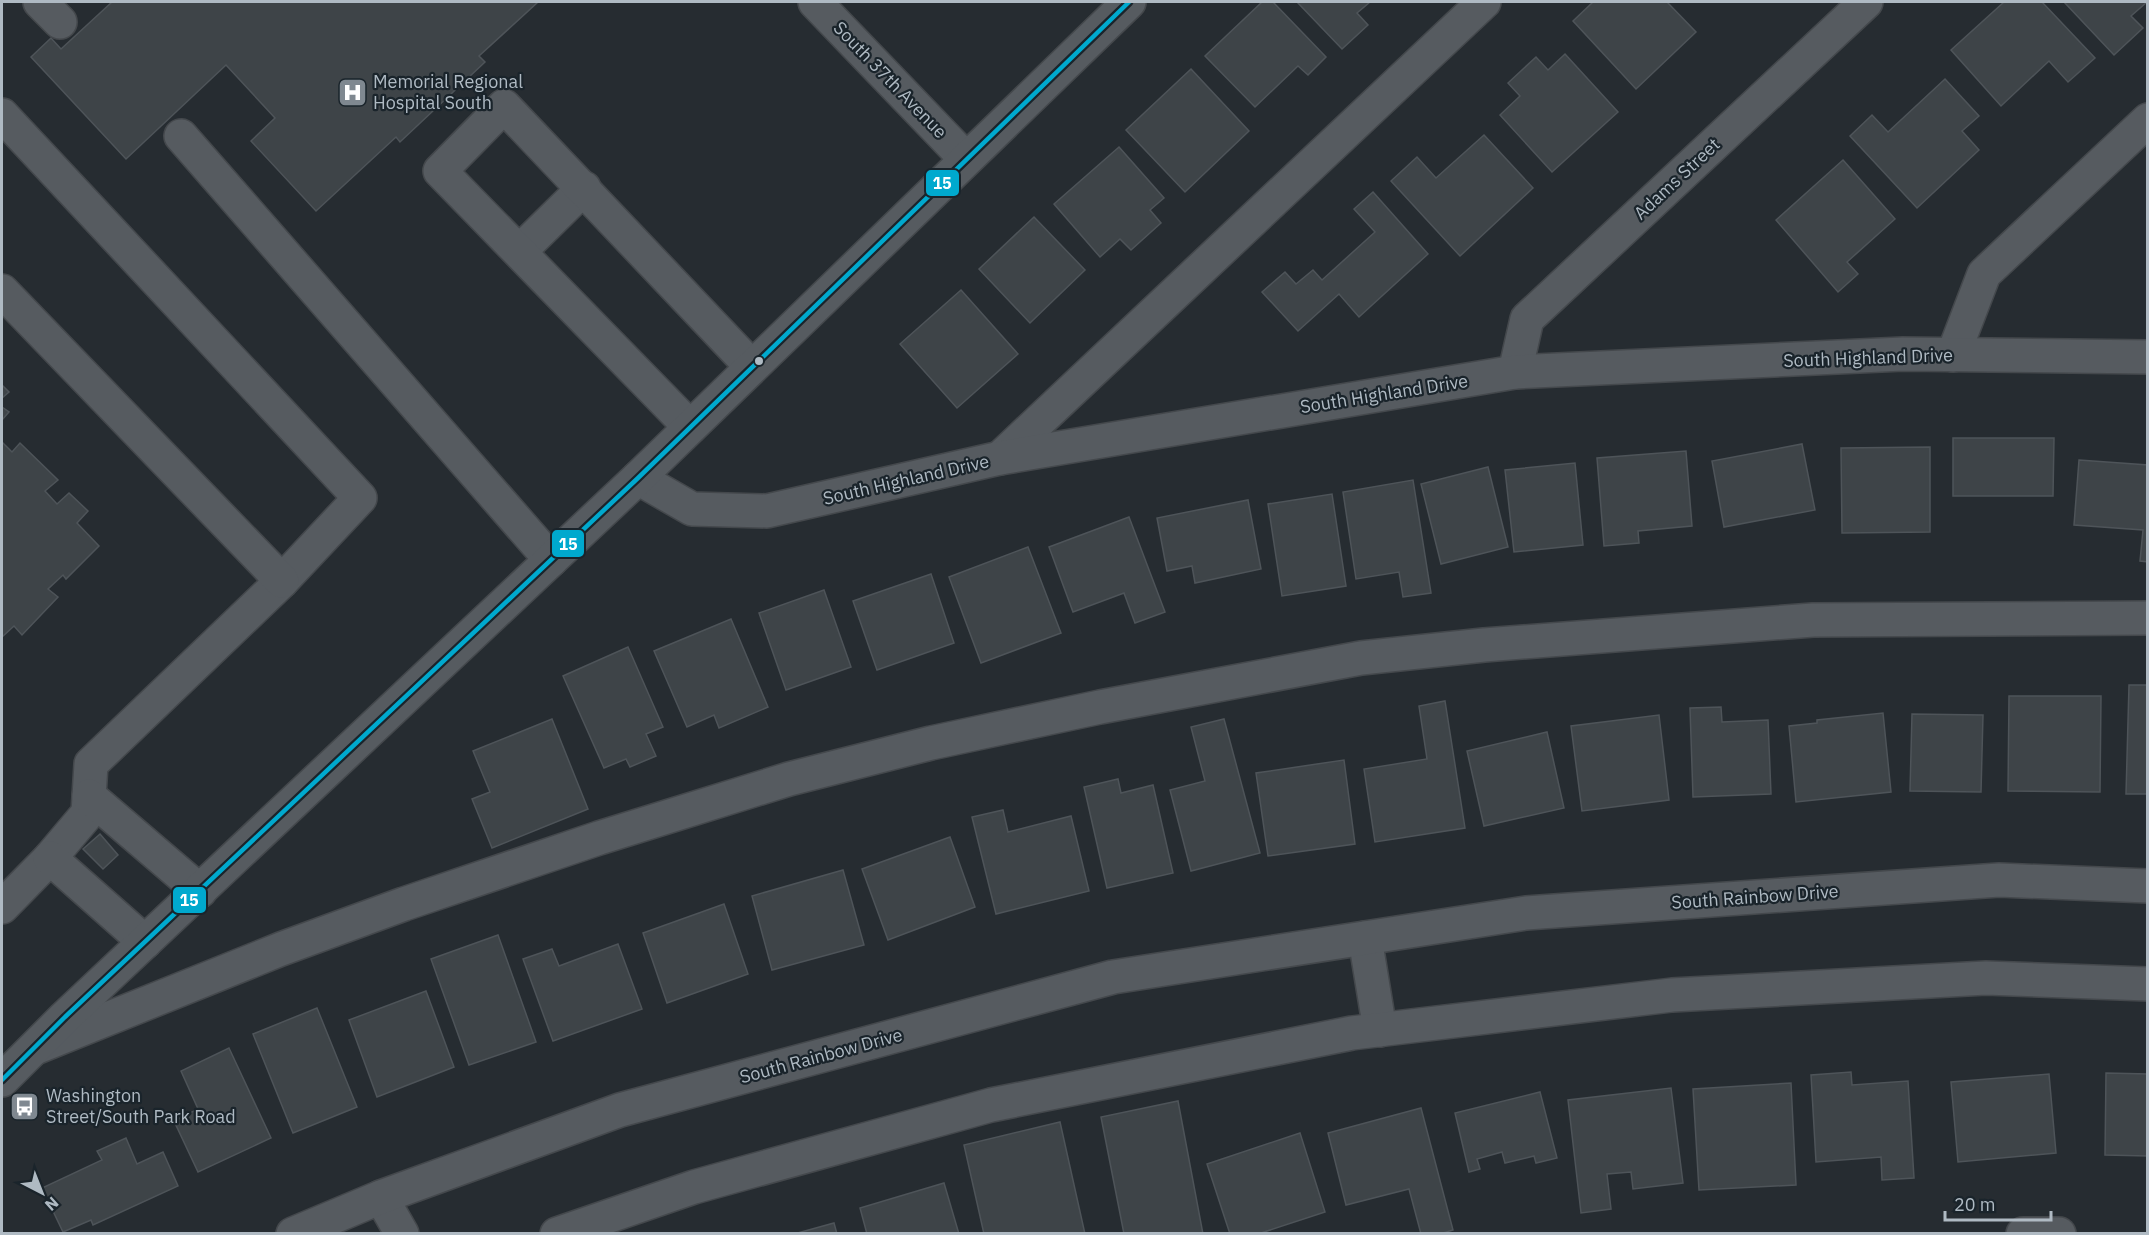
<svg xmlns="http://www.w3.org/2000/svg" width="2149" height="1235" font-family="'IBM Plex Sans',sans-serif">
<style>
.building{fill:#3e4448;stroke:#4e5459;stroke-width:1.5}
.lines{fill:none;stroke-linecap:round;stroke-linejoin:round}
.minor-casing{stroke:#44484c;stroke-width:36}
.minor{stroke:#565b60;stroke-width:33}
.bus-1-casing{stroke:#1a242b;stroke-width:9}
.bus-1{stroke:#00a9ce;stroke-width:4.5}
.bus-dot{fill:#afbac3;stroke:#1a242b;stroke-width:2}
.labels{text-anchor:middle;stroke-width:4.5;stroke-linejoin:round;paint-order:stroke}
.street-label{font-size:18px;fill:#afbac3;stroke:#1a242b}
.poi-label{font-size:18px;fill:#afbac3;stroke:#1a242b;text-anchor:start}
.line-badge{stroke:#1a242b;stroke-width:2}
.badge-label{font-size:16px;text-anchor:middle;font-weight:bold;fill:#fff}
</style>
<rect width="100%" height="100%" fill="#262c31"/>
<!-- building -->
<g class="building">
<polygon points="112,2 538,2 479,56 485,62 400,142 396,137 316,211 251,141 275,118 226,65 126,159 31,57 51,38 61,49"/>
<polygon points="1262,2 1273,2 1326,57 1308,75 1298,66 1255,107 1205,56"/>
<polygon points="1297,2 1370,2 1357,13 1368,25 1342,49"/>
<polygon points="1593,2 1667,2 1696,32 1636,89 1573,21"/>
<polygon points="2004,2 2042,2 2095,58 2068,82 2049,61 2001,106 1951,50"/>
<polygon points="2064,2 2147,2 2131,16 2143,28 2114,55"/>
<polygon points="1565,54 1618,112 1552,172 1500,115 1520,96 1508,83 1536,57 1548,70"/>
<polygon points="1191,69 1249,131 1185,192 1126,130"/>
<polygon points="1945,79 1979,116 1962,131 1979,150 1917,208 1850,136 1872,115 1888,132"/>
<polygon points="1484,135 1533,188 1460,256 1391,181 1417,157 1436,178"/>
<polygon points="1119,147 1164,198 1150,210 1161,223 1131,250 1120,239 1100,257 1054,204"/>
<polygon points="1843,160 1895,219 1847,262 1858,274 1838,292 1776,220"/>
<polygon points="1373,192 1428,254 1359,317 1339,294 1298,331 1262,292 1285,272 1296,284 1313,270 1322,280 1375,232 1354,209"/>
<polygon points="1034,217 1085,270 1030,323 979,269"/>
<polygon points="961,290 1018,354 957,408 900,344"/>
<polygon points="2,385 9,392 2,398"/>
<polygon points="2,407 9,412 2,420"/>
<polygon points="1953,438 2054,438 2053,496 1953,496"/>
<polygon points="2,442 12,452 20,443 58,480 45,491 57,504 69,493 88,511 77,523 99,546 66,579 63,575 48,589 58,597 22,635 14,626 2,637"/>
<polygon points="1802,444 1815,510 1724,527 1712,461"/>
<polygon points="1930,447 1930,532 1842,533 1841,448"/>
<polygon points="1686,451 1692,526 1638,531 1639,543 1604,546 1597,458"/>
<polygon points="2079,460 2148,465 2148,562 2140,561 2143,530 2074,525"/>
<polygon points="1575,463 1583,545 1514,552 1505,470"/>
<polygon points="1488,467 1508,547 1441,564 1421,484"/>
<polygon points="1413,480 1431,593 1403,597 1399,572 1356,579 1343,492"/>
<polygon points="1332,494 1346,586 1282,596 1268,504"/>
<polygon points="1248,500 1261,569 1195,583 1192,566 1167,571 1157,518"/>
<polygon points="1129,517 1165,612 1135,623 1124,593 1073,612 1049,547"/>
<polygon points="1028,547 1061,633 981,663 949,577"/>
<polygon points="931,574 954,643 877,670 853,601"/>
<polygon points="824,590 851,667 786,690 759,613"/>
<polygon points="731,619 768,707 719,728 714,715 687,727 654,651"/>
<polygon points="628,647 663,727 646,734 656,756 630,767 626,759 604,768 563,676"/>
<polygon points="2129,685 2148,685 2148,794 2126,794"/>
<polygon points="2009,696 2101,696 2100,792 2008,791"/>
<polygon points="1445,701 1465,828 1375,842 1364,769 1427,759 1419,706"/>
<polygon points="1721,707 1722,722 1768,720 1771,794 1693,797 1690,708"/>
<polygon points="1883,713 1891,792 1796,802 1789,726 1817,723 1817,720"/>
<polygon points="1912,714 1983,715 1981,792 1910,791"/>
<polygon points="1659,715 1669,800 1582,811 1571,726"/>
<polygon points="552,719 588,809 492,848 472,799 490,792 473,751"/>
<polygon points="1224,719 1260,853 1191,871 1170,790 1205,781 1191,727"/>
<polygon points="1547,732 1564,808 1484,826 1467,751"/>
<polygon points="1344,760 1355,844 1268,856 1256,773"/>
<polygon points="1118,779 1121,793 1153,785 1173,873 1107,888 1084,787"/>
<polygon points="1003,810 1008,832 1071,816 1089,891 996,914 972,817"/>
<polygon points="100,834 118,855 103,869 83,849"/>
<polygon points="950,837 975,907 888,940 862,869"/>
<polygon points="843,870 864,945 772,970 752,896"/>
<polygon points="724,904 748,974 667,1003 643,933"/>
<polygon points="498,935 536,1042 469,1065 431,959"/>
<polygon points="618,944 642,1009 553,1041 523,959 552,949 559,966"/>
<polygon points="426,991 454,1067 377,1097 349,1020"/>
<polygon points="317,1008 357,1107 293,1133 253,1034"/>
<polygon points="229,1048 271,1138 198,1172 174,1121 198,1109 181,1071"/>
<polygon points="1851,1072 1852,1085 1908,1081 1914,1178 1882,1180 1881,1157 1816,1162 1811,1075"/>
<polygon points="2106,1073 2148,1074 2148,1156 2105,1155"/>
<polygon points="2049,1074 2056,1153 1958,1162 1951,1082"/>
<polygon points="1791,1083 1796,1185 1699,1190 1693,1089"/>
<polygon points="1671,1088 1683,1183 1633,1189 1631,1172 1607,1174 1611,1209 1581,1213 1568,1100"/>
<polygon points="1540,1092 1557,1158 1536,1163 1534,1156 1505,1163 1502,1152 1477,1159 1480,1169 1469,1172 1455,1113"/>
<polygon points="1178,1101 1203,1234 1124,1234 1101,1117"/>
<polygon points="1421,1108 1453,1230 1440,1234 1421,1234 1409,1189 1346,1205 1328,1133"/>
<polygon points="1060,1122 1085,1234 984,1234 964,1145"/>
<polygon points="1300,1133 1325,1212 1258,1234 1230,1234 1207,1164"/>
<polygon points="126,1138 137,1164 163,1152 178,1186 93,1225 91,1220 63,1232 42,1188 102,1160 97,1151"/>
<polygon points="944,1183 959,1234 867,1234 860,1208"/>
<polygon points="834,1223 837,1234 794,1234"/>
</g>
<g class="lines">
<defs>
<g id="minor">
<polyline points="40,2 60,22"/>
<polyline points="815,2 966,159"/>
<polyline points="2,115 360,498 282,581 91,764 88,813 50,858 2,907"/>
<polyline points="181,136 551,560"/>
<polyline points="520,251 584,188"/>
<polyline points="2,291 282,581"/>
<polyline points="1953,355 1984,274 2148,120"/>
<polyline points="1515,372 1527,319 1866,2"/>
<polyline points="690,427 440,171 504,106 752,367"/>
<polyline points="1000,458 1484,2"/>
<polyline points="638,478 692,509 767,511 1000,458 1515,372 1903,354 2148,357"/>
<polyline points="89,796 200,891"/>
<polyline points="50,858 145,942"/>
<polyline points="1365,938 1380,1030"/>
<polyline points="35,1048 281,949 404,904 599,838 789,779 931,743 1100,707 1361,658 1484,645 1813,620 2148,618"/>
<polyline points="2,1080 65,1017 638,478 1129,2"/>
<polyline points="381,1197 402,1234"/>
<polyline points="293,1234 381,1197 620,1110 1113,977 1526,913 1999,880 2148,886"/>
<polyline points="557,1234 694,1187 991,1105 1352,1033 1672,995 1986,978 2148,984"/>
<polyline points="2023,1234 2059,1234"/>
</g>
</defs>
<!-- minor casing -->
<use href="#minor" class="minor-casing"/>
<!-- minor -->
<use href="#minor" class="minor"/>
<defs>
<polyline id="bus-1" points="2,1080 65,1017 638,478 1129,2"/>
</defs>
<!-- bus-1 casing -->
<use href="#bus-1" class="bus-1-casing"/>
<!-- bus-1 -->
<use href="#bus-1" class="bus-1"/>
</g>
<!-- icons -->
<defs>
<symbol id="hospital-square" viewBox="-11 -11 22 22"><rect x="-9" y="-9" width="18" height="18" rx="4" fill="#7f8890" stroke="#1a242b"/><path d="M-5-5h3v3.5h4V-5h3V5h-3V1.5h-4V5h-3Z" fill="#fff"/></symbol>
<symbol id="bus-square" viewBox="-11 -11 22 22"><rect x="-9" y="-9" width="18" height="18" rx="4" fill="#7f8890" stroke="#1a242b"/><path d="M-5-6H5V4H4V6H2V4H-2V6H-4V4H-5ZM-3.5-4V0h7V-4ZM-3.5 1.2v1.5H-2V1.2ZM2 1.2v1.5H3.5V1.2Z" fill="#fff"/></symbol>
</defs>
<g fill-rule="evenodd">
<use href="#hospital-square" x="336" y="76" width="33" height="33"/>
<use href="#bus-square" x="8" y="1090" width="33" height="33"/>
</g>
<!-- markers -->
<circle class="bus-dot" cx="759" cy="361" r="5"/>
<g class="labels">
<!-- street labels -->
<g class="street-label">
<text transform="translate(890 80) rotate(46)" y="6">South 37th Avenue</text>
<text transform="translate(1677 179) rotate(-43)" y="6">Adams Street</text>
<text transform="translate(1868 358) rotate(-2)" y="6">South Highland Drive</text>
<text transform="translate(1384 394) rotate(-9)" y="6">South Highland Drive</text>
<text transform="translate(906 480) rotate(-13)" y="6">South Highland Drive</text>
<text transform="translate(1755 897) rotate(-4)" y="6">South Rainbow Drive</text>
<text transform="translate(821 1056) rotate(-15)" y="6">South Rainbow Drive</text>
</g>
<!-- poi labels -->
<g class="poi-label">
<text x="373" y="88">Memorial Regional<tspan x="373" dy="21">Hospital South</tspan></text>
<text x="46" y="1102">Washington<tspan x="46" dy="21">Street/South Park Road</tspan></text>
</g>
</g>
<g class="line-badge">
<rect x="925" y="169" width="35" height="28" rx="6" fill="#00a9ce"/>
<rect x="551" y="529" width="34" height="29" rx="6" fill="#00a9ce"/>
<rect x="172" y="886" width="35" height="28" rx="6" fill="#00a9ce"/>
</g>
<g class="badge-label">
<text x="942" y="189">15</text>
<text x="568" y="550">15</text>
<text x="189" y="906">15</text>
</g>
<!-- border -->
<rect width="2149" height="1235" fill="none" stroke="#afbac3" stroke-width="6"/>
<!-- north arrow -->
<g transform="translate(42 1193) rotate(138)" stroke="#1a242b" stroke-width="4.5" paint-order="stroke">
<path d="M0-4.5L10 22L0 15L-10 22Z" fill="#afbac3"/>
<text y="-9" font-size="16" font-weight="bold" text-anchor="middle" fill="#afbac3">N</text>
</g>
<!-- scale -->
<path d="M1945 1211v9h106v-9" fill="none" stroke="#afbac3" stroke-width="3"/>
<text x="1954" y="1211" font-size="18" fill="#afbac3" stroke="#1a242b" stroke-width="4.5" paint-order="stroke">20 m</text>
</svg>
